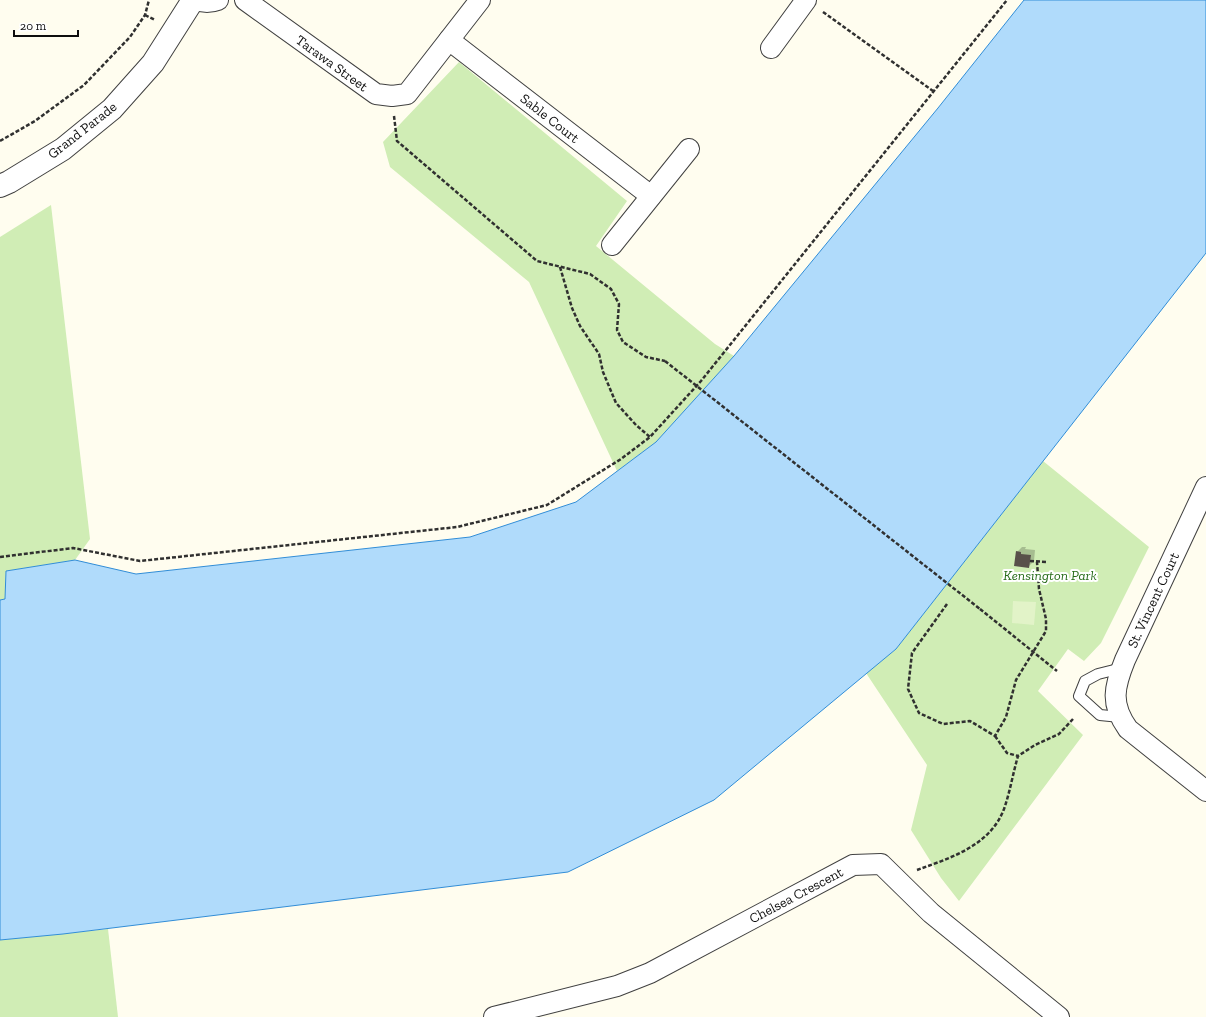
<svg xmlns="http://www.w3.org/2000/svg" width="1206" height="1017" font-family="'Zilla Slab',serif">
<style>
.green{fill:#d0edb5}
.pitch{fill:#e2f3c8}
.water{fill:#b0dbfb;stroke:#318dd7}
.shadow{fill:#0003}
.building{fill:#58504a}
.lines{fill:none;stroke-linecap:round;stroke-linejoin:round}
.service-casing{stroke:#414141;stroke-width:12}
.minor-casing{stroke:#414141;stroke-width:22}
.tertiary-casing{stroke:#414141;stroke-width:24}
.path{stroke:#303030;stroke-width:2.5;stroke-dasharray:4 2;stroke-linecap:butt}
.service{stroke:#fff;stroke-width:10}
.minor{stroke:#fff;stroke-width:20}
.tertiary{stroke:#fff;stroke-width:22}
.path-bridge{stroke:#303030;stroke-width:2.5;stroke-dasharray:4 2;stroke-linecap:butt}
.labels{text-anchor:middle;stroke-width:4;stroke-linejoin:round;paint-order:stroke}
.street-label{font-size:14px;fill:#0e0e0e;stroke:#fff}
.park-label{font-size:14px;font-style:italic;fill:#266b19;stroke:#fff}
</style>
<rect width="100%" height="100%" fill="#fffdef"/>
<!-- green -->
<g class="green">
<polygon points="459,62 627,201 596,246 715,344 734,356 656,442 617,471 529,282 390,167 383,142"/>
<polygon points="51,205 90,539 75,560 6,571 5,599 0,600 0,237"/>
<polygon points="1043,461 1149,547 1101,643 1084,661 1068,649 1038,691 1083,735 959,901 941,878 911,830 927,765 866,673 896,649"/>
<polygon points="108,929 118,1017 0,1017 0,940"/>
</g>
<!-- pitch -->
<polygon class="pitch" points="1013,601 1036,602 1034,625 1012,623"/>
<!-- water -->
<polygon class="water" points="1024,0 1206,0 1206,253 896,649 714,800 568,872 63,934 0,940 0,600 5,599 6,571 75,560 136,574 470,537 576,502 656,442 734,356 938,108"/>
<!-- shadow -->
<polygon class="shadow" points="1022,547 1026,547 1025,549 1035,550 1034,561 1029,566 1017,552"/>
<!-- building -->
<polygon class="building" points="1016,551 1021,552 1021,554 1031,555 1029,568 1014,566"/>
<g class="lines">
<defs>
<polyline id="service" points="1120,717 1100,715 1079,696 1085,681 1098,674 1122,668"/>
<g id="minor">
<path d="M196,0C204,3 210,3 218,0"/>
<polyline points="245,0 376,94 392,96 407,94 480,0"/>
<polyline points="449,40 651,196"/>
<polyline points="771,48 806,0"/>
<polyline points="612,245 689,149"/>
<path d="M1206,487L1125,660C1114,687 1110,704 1128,729L1206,791"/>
<polyline points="494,1017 617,986 650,973 853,865 881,864 931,913 1059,1017"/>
</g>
<polyline id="tertiary" points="0,186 9,182 63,149 112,109 153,63 193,0"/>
</defs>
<!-- service casing -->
<use href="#service" class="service-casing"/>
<!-- minor casing -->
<use href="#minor" class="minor-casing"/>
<!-- tertiary casing -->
<use href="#tertiary" class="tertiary-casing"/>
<!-- path -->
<g class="path">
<polyline points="823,12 933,91"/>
<polyline points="145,15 155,20"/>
<polyline points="394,116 397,141 537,261 590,274 611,289 619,304 617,330 623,342 646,357 665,361"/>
<polyline points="0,141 35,121 84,85 130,37 145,15 149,0"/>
<polyline points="560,267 572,308 580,326 599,354 603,372 616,403 636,425 650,437"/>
<polyline points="0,557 73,548 140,561 457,527 547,505 621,459 650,437 701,381 1007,0"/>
<polyline points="1030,561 1047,562"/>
<polyline points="947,604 912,653 908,689 919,713 943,724 970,721 995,736 1006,717 1016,680 1046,631 1046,619 1039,589 1037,562"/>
<polyline points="980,609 1057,671"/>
<polyline points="995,736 1007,753 1018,756"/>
<path d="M917,870C950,858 990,846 1004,809C1010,792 1013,773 1018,756L1035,745L1059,734L1073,719"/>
</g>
<!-- service -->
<use href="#service" class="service"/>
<!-- minor -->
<use href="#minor" class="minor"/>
<!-- tertiary -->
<use href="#tertiary" class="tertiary"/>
<!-- path-bridge -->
<polyline class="path-bridge" points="665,361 980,609"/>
</g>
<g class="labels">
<!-- street labels -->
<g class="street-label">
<text transform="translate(332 63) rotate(36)" y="5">Tarawa Street</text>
<text transform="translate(550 118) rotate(38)" y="5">Sable Court</text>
<text transform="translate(82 130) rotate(-38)" y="5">Grand Parade</text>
<text transform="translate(1153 600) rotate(-65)" y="5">St. Vincent Court</text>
<text transform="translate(796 895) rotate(-28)" y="5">Chelsea Crescent</text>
</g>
<!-- park labels -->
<g class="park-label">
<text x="1050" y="580">Kensington Park</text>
</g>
</g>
<!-- scale -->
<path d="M14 30v6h64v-6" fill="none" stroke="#0e0e0e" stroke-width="2"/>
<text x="20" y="30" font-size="12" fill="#0e0e0e" stroke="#ffffff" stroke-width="3" paint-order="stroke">20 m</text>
</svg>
